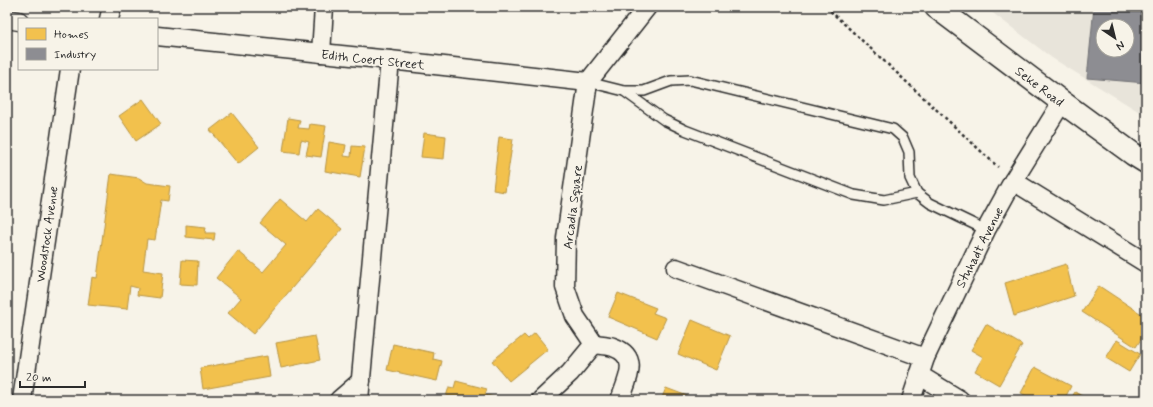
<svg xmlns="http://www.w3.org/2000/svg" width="1153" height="407" font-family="Mynerve,sans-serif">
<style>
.built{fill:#e8e4da;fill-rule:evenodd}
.homes{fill:#f2c14e;stroke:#b69444}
.industry{fill:#8d8d92;stroke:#707073;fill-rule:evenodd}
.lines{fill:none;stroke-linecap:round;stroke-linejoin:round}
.service-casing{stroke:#2b2b2b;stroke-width:12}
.minor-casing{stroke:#2b2b2b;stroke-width:21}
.primary-casing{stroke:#2b2b2b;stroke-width:25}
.path{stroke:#2b2b2b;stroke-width:2.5;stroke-dasharray:3 3;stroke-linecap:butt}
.service{stroke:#f7f3e8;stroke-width:9}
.minor{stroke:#f7f3e8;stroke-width:18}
.primary{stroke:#f7f3e8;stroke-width:22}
.labels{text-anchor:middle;stroke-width:4;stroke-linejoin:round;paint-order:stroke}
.street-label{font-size:13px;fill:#2b2b2b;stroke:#f7f3e8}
</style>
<rect width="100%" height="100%" fill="#f7f3e8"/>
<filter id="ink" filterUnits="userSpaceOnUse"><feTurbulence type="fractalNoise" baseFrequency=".025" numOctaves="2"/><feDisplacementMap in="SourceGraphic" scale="8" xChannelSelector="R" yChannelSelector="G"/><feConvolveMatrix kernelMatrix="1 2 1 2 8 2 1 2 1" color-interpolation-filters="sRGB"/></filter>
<g filter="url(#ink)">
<!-- built -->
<path class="built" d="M985,7H1146V116L1052,58ZM1103,26H1127V50H1103Z"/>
<!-- homes -->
<g class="homes">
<polygon points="143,99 161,124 136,141 119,116"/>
<polygon points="232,113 259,147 238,164 210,130"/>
<polygon points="288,118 300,120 298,128 309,129 310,124 326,126 321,157 306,155 309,142 301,140 299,153 283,151"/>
<polygon points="424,133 446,136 444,159 421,157"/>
<polygon points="499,137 513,139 505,192 493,190"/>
<polygon points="329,142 346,145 344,156 351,157 352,146 365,147 360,177 325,171"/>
<polygon points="111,174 139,178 147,183 170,186 168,201 161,200 155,240 147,239 143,270 163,273 160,298 137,295 138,288 130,286 127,309 88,305 92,277 97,278"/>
<polygon points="280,199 307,222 318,209 342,229 253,334 228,313 241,298 216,278 238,251 263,272 286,245 260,223"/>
<polygon points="186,225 206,227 205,233 215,233 214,240 186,237"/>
<polygon points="182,260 198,261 197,285 180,284"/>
<polygon points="1066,264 1074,296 1014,316 1005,283"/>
<polygon points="1099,286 1146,317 1146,331 1136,347 1082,312"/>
<polygon points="618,293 656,308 653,313 666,318 657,338 608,317"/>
<polygon points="692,320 730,336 716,370 678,354"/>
<polygon points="986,324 1022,345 999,385 975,371 983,357 971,350"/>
<polygon points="535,333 548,349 509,381 492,361 524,335 528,339"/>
<polygon points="315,336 320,360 281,368 276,343"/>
<polygon points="1117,340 1140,354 1129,372 1106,358"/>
<polygon points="393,344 434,353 433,359 442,361 437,381 387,370"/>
<polygon points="267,356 270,377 203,389 200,368"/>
<polygon points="1035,367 1071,386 1064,400 1034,400 1021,393"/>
<polygon points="456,381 487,389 485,395 495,397 494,400 445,400 449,387 454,388"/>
<polygon points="666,388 698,400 661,400"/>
<polygon points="1075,392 1089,400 1070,400"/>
</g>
<!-- industry -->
<path class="industry" d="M1094,7H1146V83L1087,78ZM1103,26H1127V50H1103Z"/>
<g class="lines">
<defs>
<g id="service">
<polyline points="588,82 624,91 644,91 671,81 690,80 893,129 903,138 909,152 910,178 917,193 930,203 986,230"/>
<polyline points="624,91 664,120 685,130 854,195 884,200 917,193"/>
</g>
<g id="minor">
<polyline points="7,19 19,21"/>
<polyline points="109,19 112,7"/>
<polyline points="157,36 390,60 588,82"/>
<polyline points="321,53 324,7"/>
<polyline points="1013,181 1146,263"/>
<polyline points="676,268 925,358"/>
<path d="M594,344C600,345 607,345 613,347C641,357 627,380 620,400"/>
<polyline points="919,375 960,400"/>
<polyline points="22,400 70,69"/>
<polyline points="339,400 361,381"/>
<polyline points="359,400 390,60"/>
<polyline points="541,400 570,373 594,344 575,316 565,287 566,238 588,82 647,7"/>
<polyline points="911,400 925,358 986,230 1013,181 1062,102"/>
</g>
<polyline id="primary" points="936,7 1062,102 1133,154 1146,162"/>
</defs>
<!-- service casing -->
<use href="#service" class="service-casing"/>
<!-- minor casing -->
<use href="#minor" class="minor-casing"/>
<!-- primary casing -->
<use href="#primary" class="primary-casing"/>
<!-- path -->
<polyline class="path" points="826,7 998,167"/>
<!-- service -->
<use href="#service" class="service"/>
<!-- minor -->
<use href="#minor" class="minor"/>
<!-- primary -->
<use href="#primary" class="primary"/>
</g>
</g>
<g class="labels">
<!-- street labels -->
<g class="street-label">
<text transform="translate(373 59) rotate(6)" y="5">Edith Coert Street</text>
<text transform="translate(1040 86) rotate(37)" y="5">Seke Road</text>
<text transform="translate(572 207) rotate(-83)" y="5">Arcadia Square</text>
<text transform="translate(46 234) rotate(-82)" y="5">Woodstock Avenue</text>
<text transform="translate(979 247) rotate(-63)" y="5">Stuhadt Avenue</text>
</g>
</g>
<!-- margin -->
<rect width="1153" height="407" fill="none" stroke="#f7f3e8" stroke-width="24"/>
<rect x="12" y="12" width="1129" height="383" fill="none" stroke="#2b2b2b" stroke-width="1.5" filter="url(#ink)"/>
<!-- legend -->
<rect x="18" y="18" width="140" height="52" fill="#f7f3e8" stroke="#a5a39c"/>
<rect x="26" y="28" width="20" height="12" fill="#f2c14e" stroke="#a5a39c"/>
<text x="54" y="38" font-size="12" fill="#2b2b2b">Homes</text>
<rect x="26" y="48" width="20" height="12" fill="#8d8d92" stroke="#a5a39c"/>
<text x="54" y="58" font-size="12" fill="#2b2b2b">Industry</text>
<!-- north arrow -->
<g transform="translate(1115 38) rotate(145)"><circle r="19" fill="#f7f3e8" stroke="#a5a39c"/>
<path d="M0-3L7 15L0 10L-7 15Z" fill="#2b2b2b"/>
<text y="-6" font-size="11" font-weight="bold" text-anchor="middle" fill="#2b2b2b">N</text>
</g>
<!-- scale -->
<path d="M20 381v6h65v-6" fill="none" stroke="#2b2b2b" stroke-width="2"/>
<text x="26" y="381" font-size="12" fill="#2b2b2b" stroke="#f7f3e8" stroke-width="3" paint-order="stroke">20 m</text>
</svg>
